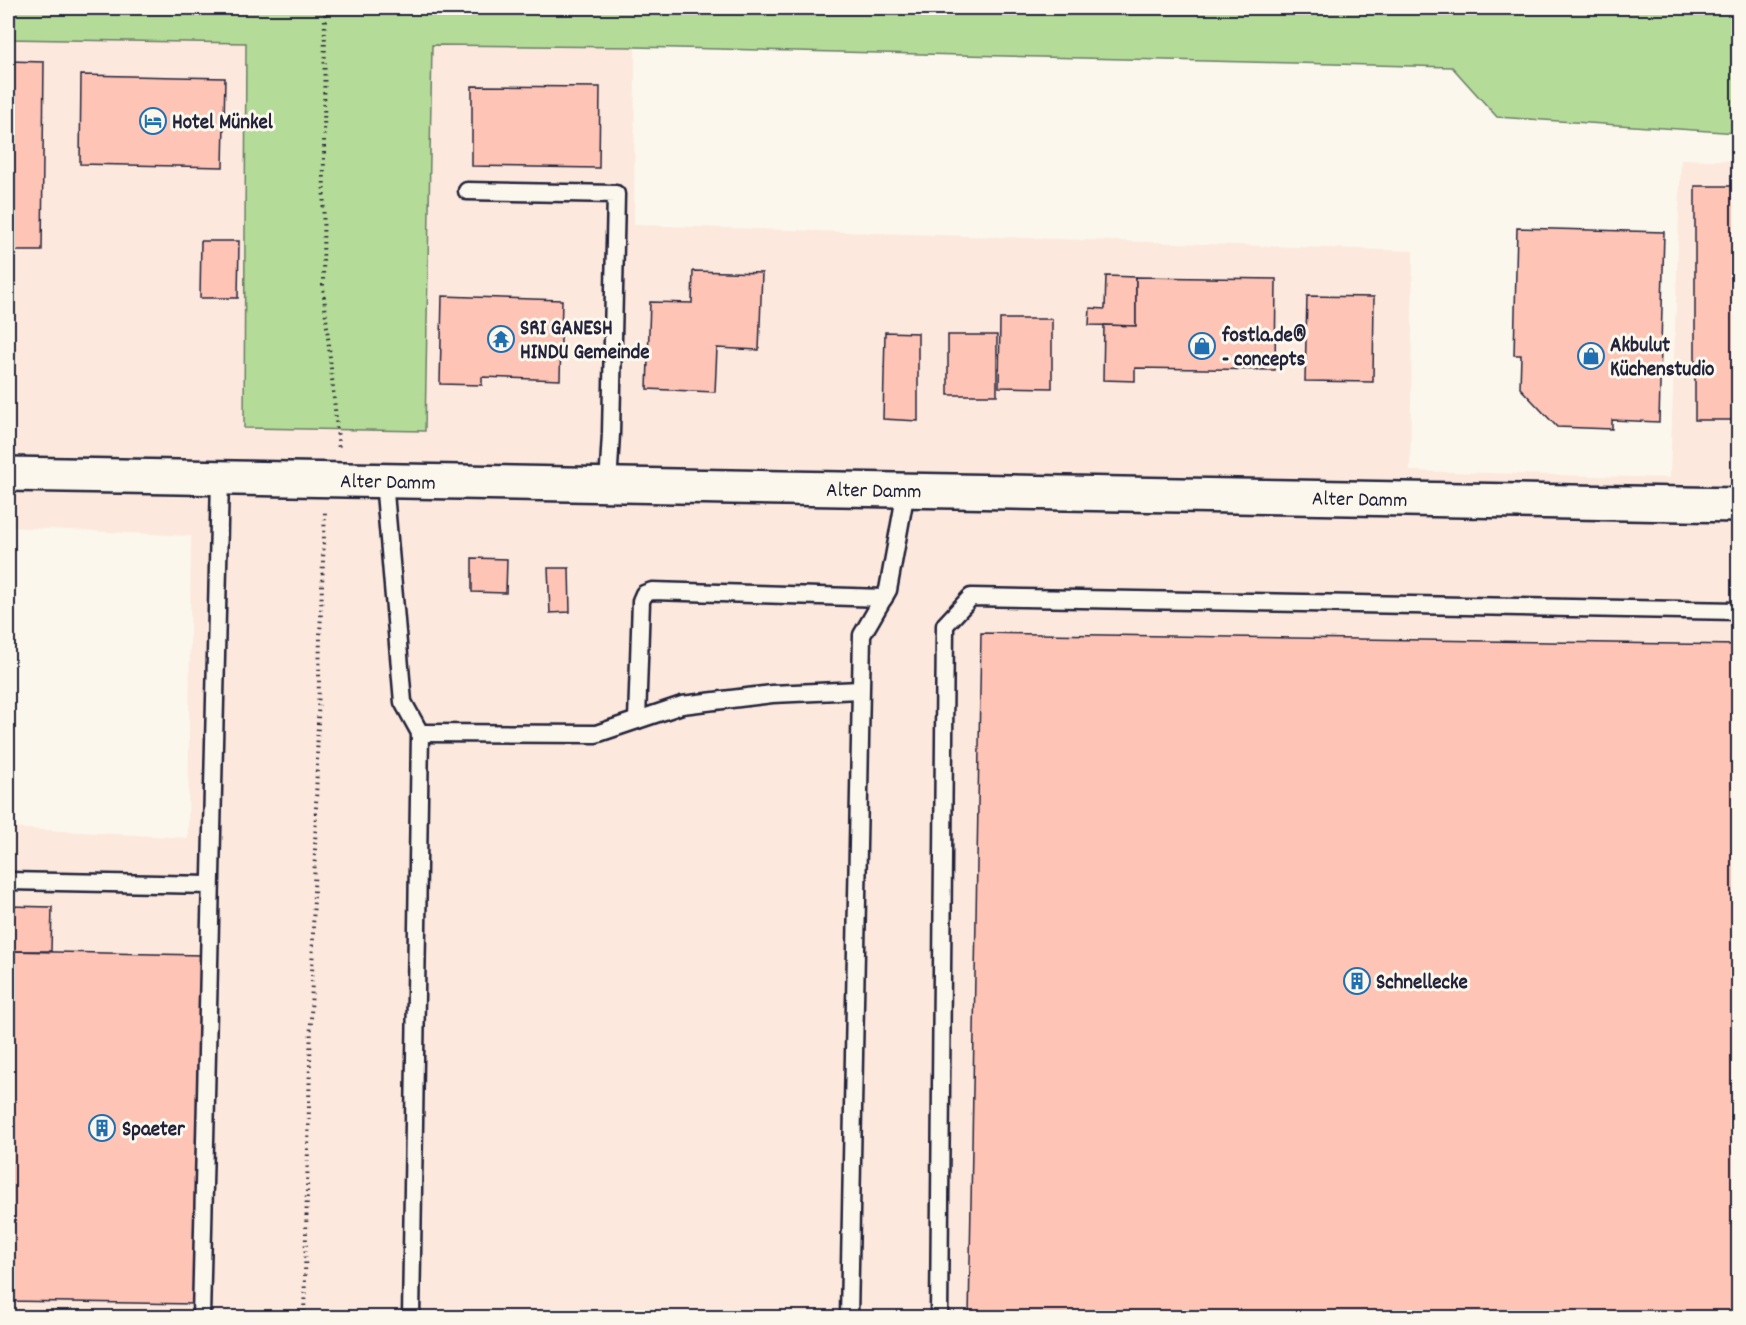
<svg xmlns="http://www.w3.org/2000/svg" width="1746" height="1325" font-family="Dekko,sans-serif">
<style>
.built{fill:#fce8dc}
.green{fill:#b4db97;stroke:#6b7e69;stroke-width:1.5}
.building{fill:#fec4b5;stroke:#22223b;stroke-width:1.5}
.lines{fill:none;stroke-linecap:round;stroke-linejoin:round}
.service-casing{stroke:#22223b;stroke-width:21}
.minor-casing{stroke:#22223b;stroke-width:38}
.path{stroke:#22223b;stroke-width:4;stroke-dasharray:1.5 4.5;stroke-linecap:butt}
.service{stroke:#fbf7ec;stroke-width:16}
.minor{stroke:#fbf7ec;stroke-width:33}
.labels{text-anchor:middle;stroke-width:6;stroke-linejoin:round;paint-order:stroke}
.poi-label{font-size:21px;font-weight:bold;fill:#22223b;stroke:#fbf7ec;text-anchor:start}
.street-label{font-size:21px;fill:#22223b;stroke:#fbf7ec}
</style>
<rect width="100%" height="100%" fill="#fbf7ec"/>
<filter id="ink" filterUnits="userSpaceOnUse"><feTurbulence type="fractalNoise" baseFrequency=".0167" numOctaves="2"/><feDisplacementMap in="SourceGraphic" scale="12" xChannelSelector="R" yChannelSelector="G"/><feConvolveMatrix kernelMatrix="1 2 1 2 8 2 1 2 1" color-interpolation-filters="sRGB"/></filter>
<g filter="url(#ink)">
<!-- built -->
<polygon class="built" points="8,39 246,42 244,428 425,431 432,45 635,47 634,225 1413,251 1410,471 1670,478 1681,159 1738,161 1738,1317 8,1317 8,828 188,838 191,536 8,527"/>
<!-- green -->
<polygon class="green" points="8,8 1738,8 1738,133 1497,117 1452,67 635,47 432,45 425,431 244,428 246,43 8,39"/>
<!-- building -->
<g class="building">
<polygon points="8,61 44,62 42,251 8,251"/>
<polygon points="81,75 225,78 223,167 80,164"/>
<polygon points="472,86 600,87 599,168 472,166"/>
<rect x="1695" y="186" width="43" height="234"/>
<polygon points="1517,228 1664,232 1659,422 1612,420 1612,429 1557,427 1520,388 1521,355 1514,355"/>
<polygon points="201,241 239,241 238,298 200,298"/>
<polygon points="693,271 762,273 759,350 717,348 715,392 647,389 650,302 692,303"/>
<polygon points="1106,276 1136,277 1136,326 1089,325 1090,308 1105,309"/>
<polygon points="1136,277 1276,279 1275,370 1135,368 1135,381 1103,380 1104,325 1136,326"/>
<polygon points="442,296 562,300 560,380 482,377 482,385 440,384"/>
<polygon points="1307,296 1374,297 1373,382 1305,381"/>
<polygon points="1000,319 1052,319 1052,388 999,387"/>
<polygon points="885,332 918,333 918,421 883,419"/>
<rect x="948" y="335" width="49" height="60"/>
<polygon points="472,558 507,559 506,593 472,592"/>
<polygon points="548,568 569,568 570,612 550,613"/>
<polygon points="981,633 1738,645 1738,1318 969,1318"/>
<polygon points="8,906 52,907 51,951 8,951"/>
<polygon points="8,951 201,955 194,1304 8,1301"/>
</g>
<g class="lines">
<defs>
<g id="service">
<polyline points="467,191 616,194 611,434 608,485"/>
<polyline points="384,481 403,702 420,733 411,1318"/>
<polyline points="637,720 641,601 644,594 652,591 884,598"/>
<polyline points="420,733 596,734 682,705 772,694 860,690"/>
<polyline points="8,881 210,885"/>
<polyline points="201,1318 220,478"/>
<polyline points="849,1318 862,635 888,590 906,491"/>
<polyline points="939,1318 945,625 971,597 1738,611"/>
</g>
<g id="minor">
<path id="s1" d="M8,474L1738,505"/>
</g>
</defs>
<!-- service casing -->
<use href="#service" class="service-casing"/>
<!-- minor casing -->
<use href="#minor" class="minor-casing"/>
<!-- path -->
<g class="path">
<polyline points="325,8 323,286 339,450"/>
<polyline points="304,1318 320,636 325,511"/>
</g>
<!-- service -->
<use href="#service" class="service"/>
<!-- minor -->
<use href="#minor" class="minor"/>
</g>
</g>
<!-- icons -->
<defs>
<symbol id="hotel-ring" viewBox="-11 -11 22 22"><circle r="9.5" fill="#fbf7ec" stroke="#1f6fb2" stroke-width="1.5"/><path d="M-6-4.5h1.5V1H6V5H4.5V3h-9V5H-6ZM-4 0a1.8 1.8 0 1 1 3.6 0ZM.5 0V-2.5h3Q6-2.5 6 0Z" fill="#1f6fb2"/></symbol>
<symbol id="temple-ring" viewBox="-11 -11 22 22"><circle r="9.5" fill="#fbf7ec" stroke="#1f6fb2" stroke-width="1.5"/><path d="M0-6L5-2H3V0L6.5 2.5H4V6H1.5V3h-3V6H-4V2.5H-6.5L-3 0V-2H-5Z" fill="#1f6fb2"/></symbol>
<symbol id="shop-ring" viewBox="-11 -11 22 22"><circle r="9.5" fill="#fbf7ec" stroke="#1f6fb2" stroke-width="1.5"/><path d="M-5-2.5h2.3a2.7 3.5 0 0 1 5.4 0H5L5.5 6h-11ZM-1.5-2.5h3a1.5 2.3 0 0 0-3 0Z" fill="#1f6fb2"/></symbol>
<symbol id="building-ring" viewBox="-11 -11 22 22"><circle r="9.5" fill="#fbf7ec" stroke="#1f6fb2" stroke-width="1.5"/><path d="M-4-6H4V6H1V3H-1V6H-4ZM-2.5-4.3h1.7v1.8h-1.7ZM.8-4.3h1.7v1.8H.8ZM-2.5-1h1.7V.8h-1.7ZM.8-1h1.7V.8H.8Z" fill="#1f6fb2"/></symbol>
</defs>
<g fill-rule="evenodd">
<use href="#hotel-ring" x="138" y="106" width="30" height="30"/>
<use href="#temple-ring" x="486" y="324" width="30" height="30"/>
<use href="#shop-ring" x="1187" y="331" width="30" height="30"/>
<use href="#shop-ring" x="1576" y="341" width="30" height="30"/>
<use href="#building-ring" x="1342" y="966" width="30" height="30"/>
<use href="#building-ring" x="87" y="1113" width="30" height="30"/>
</g>
<g class="labels">
<!-- poi labels -->
<g class="poi-label">
<text x="172" y="128">Hotel Münkel</text>
<text x="520" y="334">SRI GANESH<tspan x="520" dy="24">HINDU Gemeinde</tspan></text>
<text x="1222" y="341">fostla.de®<tspan x="1222" dy="24">- concepts</tspan></text>
<text x="1610" y="351">Akbulut<tspan x="1610" dy="24">Küchenstudio</tspan></text>
<text x="1376" y="988">Schnellecke</text>
<text x="122" y="1135">Spaeter</text>
</g>
<!-- street labels -->
<g class="street-label">
<text dy="7" stroke="none"><textPath href="#s1" startOffset="380">Alter Damm</textPath></text>
<text dy="7" stroke="none"><textPath href="#s1" startOffset="866">Alter Damm</textPath></text>
<text dy="7" stroke="none"><textPath href="#s1" startOffset="1352">Alter Damm</textPath></text>
</g>
</g>
<!-- margin -->
<rect width="1746" height="1325" fill="none" stroke="#fbf7ec" stroke-width="30"/>
<rect x="15" y="15" width="1716" height="1295" fill="none" stroke="#22223b" stroke-width="2" filter="url(#ink)"/>
</svg>
